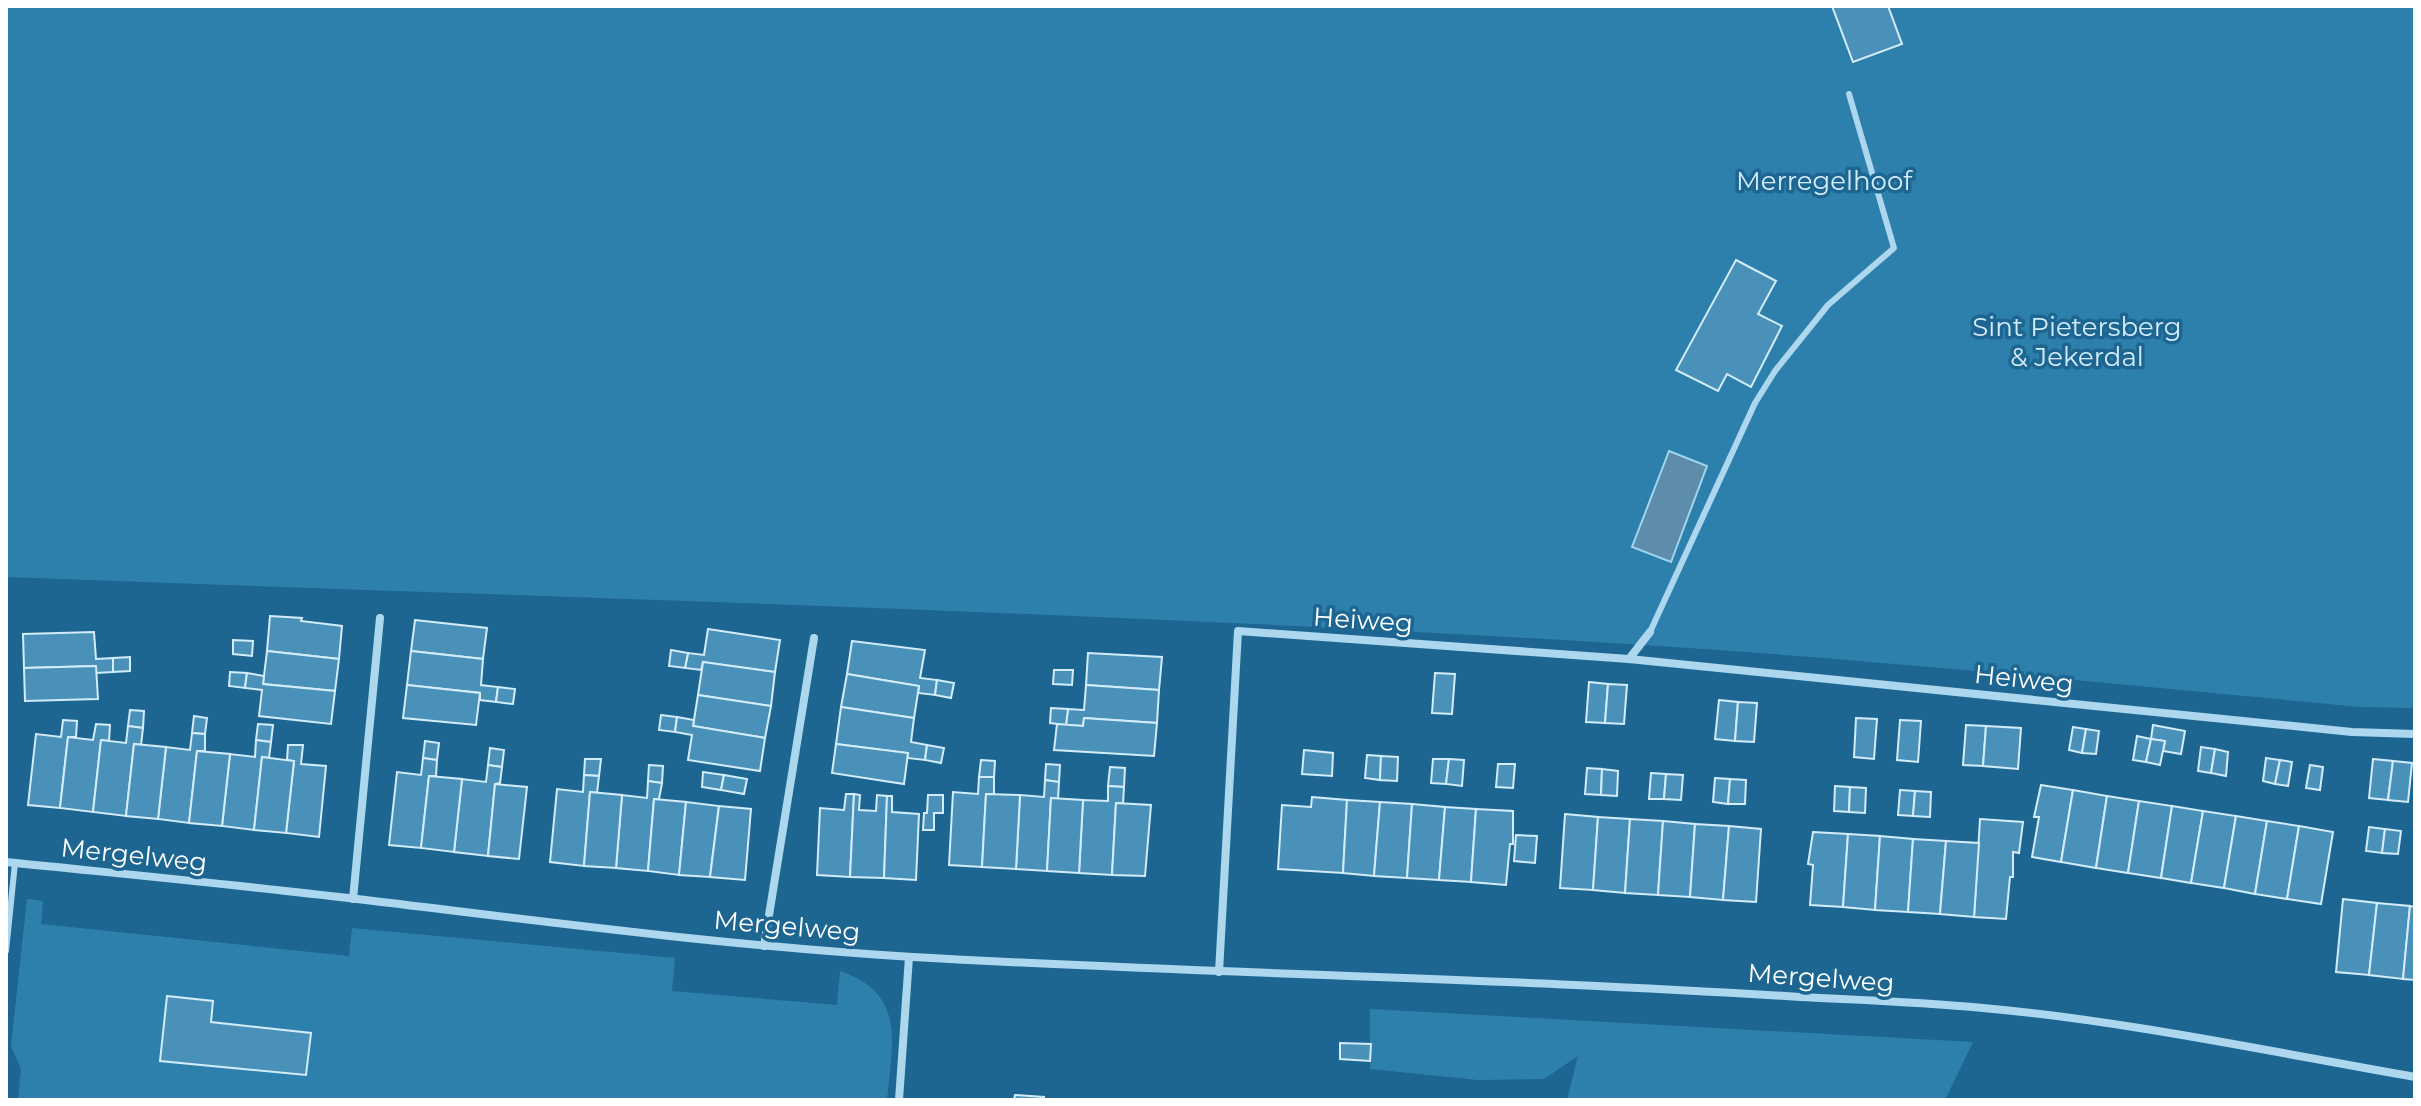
<svg xmlns="http://www.w3.org/2000/svg" width="2421" height="1106" font-family="Montserrat,sans-serif">
<style>
.green{fill:#2e80ac}
.water{fill:#5d8daa;stroke:#a1d4ef;stroke-width:2}
.building{fill:#4a91b9;stroke:#d3ecfa;stroke-width:2}
.lines{fill:none;stroke-linecap:round;stroke-linejoin:round}
.service{stroke:#add7ee;stroke-width:6}
.minor{stroke:#add7ee;stroke-width:8}
.labels{text-anchor:middle;stroke-width:7;stroke-linejoin:round;paint-order:stroke}
.park-label{font-size:26px;fill:#d3ecfa;stroke:#1d6691}
.street-label{font-size:26px;fill:#fff;stroke:#1d6691}
</style>
<rect width="100%" height="100%" fill="#1d6691"/>
<!-- green -->
<g class="green">
<path d="M6,6H2415V708L2360,707C2088,681 1817,654 1546,639C1033,610 519,596 6,577Z"/>
<path d="M27,899L43,901L41,924L349,956L352,928L675,958L672,991L837,1005L840,971C907,994 892,1043 887,1100H18L21,1069L11,1046Z"/>
<polygon points="1370,1009 1973,1042 1945,1100 1567,1100 1578,1056 1544,1079 1478,1080 1370,1069"/>
</g>
<!-- water -->
<polygon class="water" points="1669,451 1707,466 1671,562 1632,547"/>
<!-- building -->
<g class="building">
<polygon points="1832,6 1888,6 1902,44 1853,62"/>
<polygon points="1736,260 1776,281 1758,314 1782,326 1751,387 1727,374 1718,391 1676,370"/>
<polygon points="270,616 302,618 301,621 342,626 339,659 267,651"/>
<polygon points="415,620 487,628 483,659 411,651"/>
<polygon points="708,629 780,640 775,672 703,662 701,670 685,668 688,653 704,655"/>
<polygon points="94,632 96,659 113,658 113,672 96,673 96,666 24,668 23,634"/>
<polygon points="233,640 253,641 252,656 233,654"/>
<polygon points="852,641 925,650 920,678 937,680 935,695 918,693 919,686 847,674"/>
<polygon points="671,650 688,653 685,668 669,666"/>
<polygon points="267,651 339,659 335,691 263,684"/>
<polygon points="411,651 483,659 481,685 498,687 496,702 480,700 480,693 407,685"/>
<polygon points="1088,653 1162,657 1159,690 1086,685"/>
<polygon points="130,657 130,671 113,672 113,658"/>
<polygon points="703,662 775,672 771,706 698,695"/>
<polygon points="96,666 98,699 25,701 24,668"/>
<polygon points="1054,670 1073,670 1072,685 1053,684"/>
<polygon points="230,672 247,673 245,688 229,686"/>
<polygon points="247,673 264,676 263,684 335,691 331,724 259,716 262,690 245,688"/>
<polygon points="1435,673 1455,674 1452,714 1432,713"/>
<polygon points="847,674 919,686 914,718 841,707"/>
<polygon points="937,680 954,683 951,698 935,695"/>
<polygon points="1589,682 1608,684 1605,723 1586,722"/>
<polygon points="1608,684 1627,685 1624,724 1605,723"/>
<polygon points="407,685 480,693 476,725 403,718"/>
<polygon points="1086,685 1159,690 1157,723 1084,718 1083,726 1066,725 1068,709 1084,710"/>
<polygon points="498,687 515,689 513,704 496,702"/>
<polygon points="698,695 771,706 765,738 693,726"/>
<polygon points="1719,700 1738,702 1735,741 1715,739"/>
<polygon points="1738,702 1757,703 1754,742 1735,741"/>
<polygon points="841,707 914,718 911,742 927,745 925,760 907,758 908,753 836,744"/>
<polygon points="1051,708 1068,709 1066,725 1050,723"/>
<polygon points="130,710 144,711 143,728 128,726"/>
<polygon points="661,715 677,717 675,732 659,730"/>
<polygon points="194,716 207,718 205,734 192,733"/>
<polygon points="677,717 694,720 693,726 765,738 760,771 688,760 692,735 675,732"/>
<polygon points="1084,718 1157,723 1154,756 1054,750 1057,724 1083,726"/>
<polygon points="1856,718 1877,719 1874,759 1854,757"/>
<polygon points="63,720 77,721 76,737 68,737 60,808 28,805 36,734 61,737"/>
<polygon points="1900,720 1921,721 1918,762 1897,760"/>
<polygon points="96,724 110,725 109,741 101,740 93,812 60,808 68,737 93,740"/>
<polygon points="258,724 273,725 271,742 256,740"/>
<polygon points="1966,725 1986,726 1983,766 1963,765"/>
<polygon points="2153,725 2185,731 2181,754 2163,751 2165,741 2151,739"/>
<polygon points="128,726 143,728 141,745 134,744 126,816 93,812 101,740 126,743"/>
<polygon points="1986,726 2021,728 2018,769 1983,766"/>
<polygon points="2073,727 2086,729 2082,753 2069,750"/>
<polygon points="2086,729 2099,731 2096,754 2082,753"/>
<polygon points="192,733 205,734 205,751 197,751 189,823 158,819 166,747 190,750"/>
<polygon points="2137,736 2151,739 2146,762 2133,760"/>
<polygon points="2151,739 2165,741 2160,765 2146,762"/>
<polygon points="256,740 271,742 269,758 262,757 254,830 222,826 230,754 255,757"/>
<polygon points="425,741 439,743 437,760 423,758"/>
<polygon points="134,744 166,747 158,819 126,816"/>
<polygon points="836,744 908,753 904,784 832,773"/>
<polygon points="288,745 303,745 301,764 326,766 319,837 286,833 294,761 287,760"/>
<polygon points="927,745 944,748 941,763 925,760"/>
<polygon points="2201,747 2215,749 2211,773 2198,771"/>
<polygon points="490,748 504,750 502,767 488,765"/>
<polygon points="2215,749 2228,752 2226,776 2211,773"/>
<polygon points="1304,750 1333,753 1332,776 1302,774"/>
<polygon points="197,751 230,754 222,826 189,823"/>
<polygon points="1367,755 1381,756 1380,780 1365,778"/>
<polygon points="1381,756 1398,757 1397,781 1380,780"/>
<polygon points="262,757 294,761 286,833 254,830"/>
<polygon points="423,758 437,760 436,776 429,776 421,848 389,845 397,772 421,775"/>
<polygon points="2266,758 2280,760 2275,784 2263,781"/>
<polygon points="585,759 601,759 599,776 584,775"/>
<polygon points="1433,759 1449,759 1446,784 1431,783"/>
<polygon points="1449,759 1464,760 1462,786 1446,784"/>
<polygon points="2373,759 2393,761 2388,800 2369,798"/>
<polygon points="981,760 995,761 994,777 979,777"/>
<polygon points="2280,760 2292,762 2288,786 2275,784"/>
<polygon points="2393,761 2412,763 2408,802 2388,800"/>
<polygon points="1046,764 1060,765 1059,782 1045,780"/>
<polygon points="1498,764 1515,764 1513,788 1496,787"/>
<polygon points="488,765 502,767 500,783 495,784 488,856 454,852 462,779 486,782"/>
<polygon points="649,765 663,766 662,783 648,781"/>
<polygon points="2310,765 2323,767 2320,790 2306,788"/>
<polygon points="1110,767 1125,768 1124,787 1108,786"/>
<polygon points="1587,768 1602,769 1601,795 1585,794"/>
<polygon points="1602,769 1618,771 1617,796 1601,795"/>
<polygon points="703,772 724,775 721,790 702,787"/>
<polygon points="1651,773 1666,774 1664,799 1649,799"/>
<polygon points="1666,774 1683,775 1681,800 1664,799"/>
<polygon points="584,775 599,776 597,793 590,792 584,866 550,862 557,789 583,792"/>
<polygon points="724,775 747,779 744,794 721,790"/>
<polygon points="429,776 462,779 454,852 421,848"/>
<polygon points="979,777 994,777 994,794 986,794 982,867 949,865 953,792 978,794"/>
<polygon points="1715,778 1730,779 1728,804 1713,802"/>
<polygon points="1730,779 1746,780 1745,804 1728,804"/>
<polygon points="1045,780 1059,782 1058,799 1051,798 1047,871 1016,869 1020,795 1044,797"/>
<polygon points="648,781 662,783 659,799 654,799 648,871 616,868 622,795 647,798"/>
<polygon points="495,784 527,787 519,859 488,856"/>
<polygon points="2041,785 2073,790 2061,862 2032,857 2039,817 2034,817"/>
<polygon points="1108,786 1124,787 1123,804 1116,803 1112,875 1079,873 1083,800 1108,801"/>
<polygon points="1835,786 1850,787 1849,812 1834,811"/>
<polygon points="1850,787 1866,788 1865,813 1849,812"/>
<polygon points="1900,790 1915,791 1913,816 1898,815"/>
<polygon points="2073,790 2107,796 2096,868 2061,862"/>
<polygon points="1915,791 1931,792 1930,817 1913,816"/>
<polygon points="590,792 622,795 616,868 584,866"/>
<polygon points="846,794 854,794 850,877 817,875 820,808 844,810"/>
<polygon points="854,794 860,795 859,810 876,811 877,795 887,796 884,878 850,877"/>
<polygon points="986,794 1020,795 1016,869 982,867"/>
<polygon points="928,795 943,795 943,813 934,813 934,830 923,830 924,813 927,813"/>
<polygon points="887,796 892,796 892,812 919,814 916,880 884,878"/>
<polygon points="2107,796 2139,801 2128,873 2096,868"/>
<polygon points="1312,797 1347,800 1343,873 1278,869 1282,805 1311,807"/>
<polygon points="1051,798 1083,800 1079,873 1047,871"/>
<polygon points="654,799 686,802 679,875 648,871"/>
<polygon points="1347,800 1380,802 1374,876 1343,873"/>
<polygon points="2139,801 2172,806 2161,878 2128,873"/>
<polygon points="686,802 719,806 710,877 679,875"/>
<polygon points="1380,802 1412,804 1407,878 1374,876"/>
<polygon points="1116,803 1151,805 1145,876 1112,875"/>
<polygon points="1412,804 1445,807 1439,880 1407,878"/>
<polygon points="719,806 751,809 745,880 710,877"/>
<polygon points="2172,806 2203,811 2191,883 2161,878"/>
<polygon points="1445,807 1476,809 1471,882 1439,880"/>
<polygon points="1476,809 1513,811 1513,844 1510,844 1506,885 1471,882"/>
<polygon points="2203,811 2236,816 2224,888 2191,883"/>
<polygon points="1565,814 1598,817 1593,890 1560,888"/>
<polygon points="2236,816 2267,821 2255,894 2224,888"/>
<polygon points="1598,817 1630,819 1625,893 1593,890"/>
<polygon points="1630,819 1663,821 1658,895 1625,893"/>
<polygon points="1980,819 2023,822 2019,853 2013,852 2013,877 2010,877 2006,919 1974,917"/>
<polygon points="1663,821 1695,824 1690,897 1658,895"/>
<polygon points="2267,821 2299,826 2287,899 2255,894"/>
<polygon points="1695,824 1729,826 1723,900 1690,897"/>
<polygon points="1729,826 1761,829 1756,902 1723,900"/>
<polygon points="2299,826 2333,832 2321,904 2287,899"/>
<polygon points="2369,827 2385,829 2382,853 2366,851"/>
<polygon points="2385,829 2401,831 2398,854 2382,853"/>
<polygon points="1813,832 1848,834 1843,907 1810,905 1813,865 1808,864"/>
<polygon points="1848,834 1880,836 1875,910 1843,907"/>
<polygon points="1516,835 1537,836 1535,863 1514,861"/>
<polygon points="1880,836 1913,839 1908,912 1875,910"/>
<polygon points="1913,839 1946,841 1940,914 1908,912"/>
<polygon points="1946,841 1979,843 1974,917 1940,914"/>
<polygon points="2343,899 2377,903 2369,975 2336,972"/>
<polygon points="2377,903 2410,906 2403,979 2369,975"/>
<polygon points="2410,906 2415,907 2415,980 2403,979"/>
<polygon points="167,996 213,1001 211,1022 311,1033 306,1075 160,1061"/>
<polygon points="1340,1043 1371,1044 1370,1061 1340,1059"/>
<polygon points="1015,1095 1044,1097 1044,1100 1014,1100"/>
</g>
<g class="lines">
<!-- service -->
<g class="service">
<polyline points="1650,632 1755,403 1775,371 1828,305 1894,248 1849,94"/>
<polyline points="6,951 15,863"/>
</g>
<!-- minor -->
<g class="minor">
<polyline points="1629,659 1650,632"/>
<path d="M6,862C123,874 240,885 357,899C542,921 727,946 913,957C1209,974 1505,978 1800,997C1861,1000 1922,1002 1983,1008C2127,1021 2272,1052 2415,1077"/>
<polyline points="353,899 380,618"/>
<polyline points="764,946 814,638"/>
<polyline points="1219,972 1238,631 1629,659 2352,732 2415,734"/>
<polyline points="899,1100 909,957"/>
</g>
</g>
<g class="labels">
<!-- park labels -->
<g class="park-label">
<text x="1824" y="190">Merregelhoof</text>
<text x="2077" y="336">Sint Pietersberg<tspan x="2077" dy="30">&amp; Jekerdal</tspan></text>
</g>
<!-- street labels -->
<g class="street-label">
<text transform="translate(1363 620) rotate(4)" y="9">Heiweg</text>
<text transform="translate(2024 679) rotate(6)" y="9">Heiweg</text>
<text transform="translate(134 855) rotate(6)" y="9">Mergelweg</text>
<text transform="translate(787 926) rotate(5)" y="9">Mergelweg</text>
<text transform="translate(1821 978) rotate(4)" y="9">Mergelweg</text>
</g>
</g>
<!-- border -->
<rect width="2421" height="1106" fill="none" stroke="#ffffff" stroke-width="16"/>
</svg>
